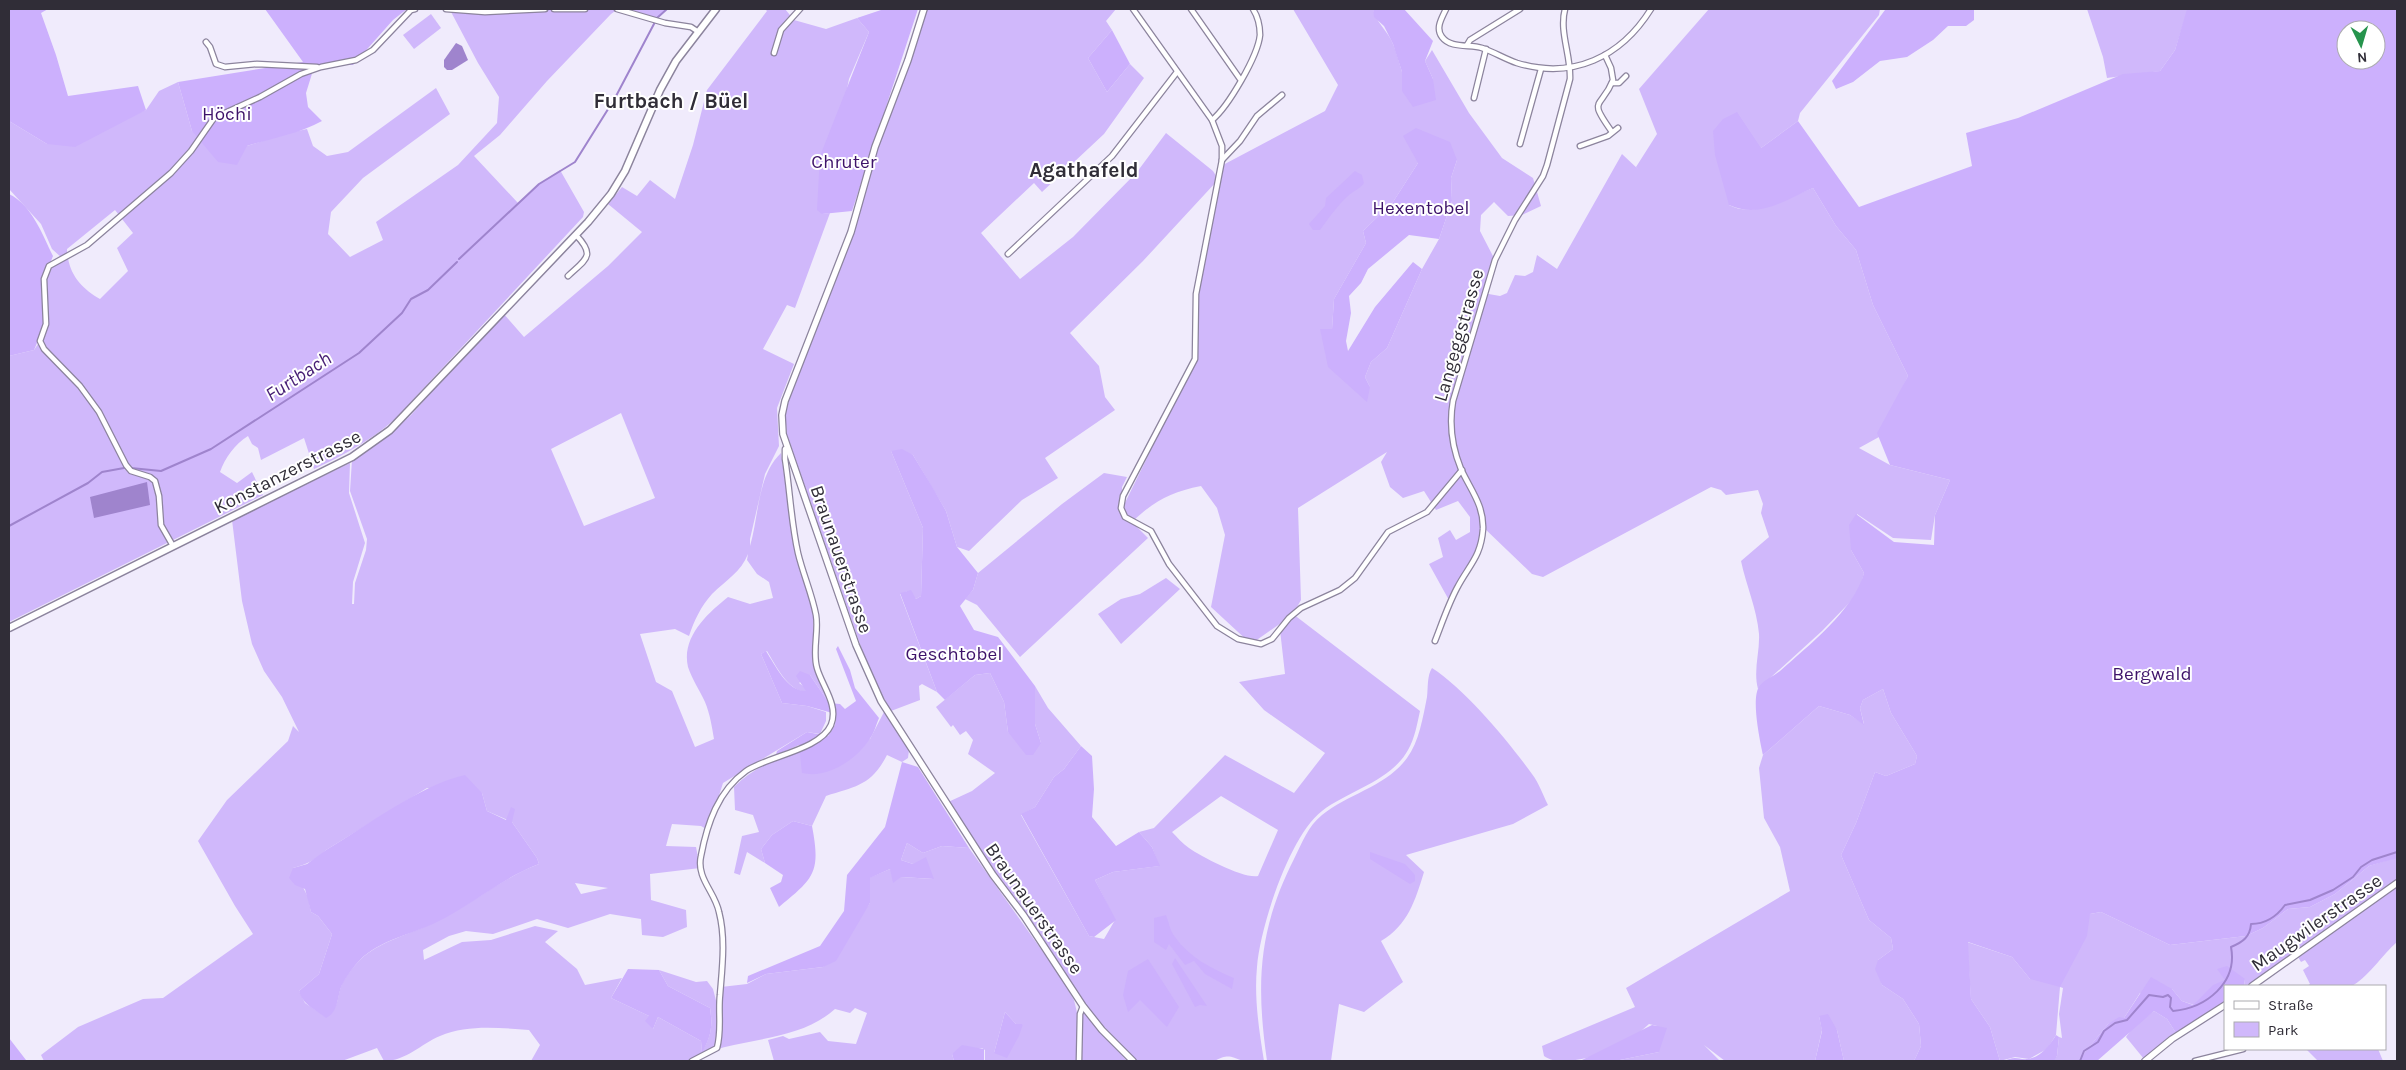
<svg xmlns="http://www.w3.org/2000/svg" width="2406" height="1070" font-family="Karla,sans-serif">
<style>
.green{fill:#d0b8fb;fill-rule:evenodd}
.forest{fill:#ccb0fd;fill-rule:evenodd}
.water{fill:#9f84cd}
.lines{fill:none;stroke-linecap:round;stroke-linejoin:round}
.stream{stroke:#9f84cd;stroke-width:2}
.minor-casing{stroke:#8c849d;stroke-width:7}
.tertiary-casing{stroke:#8c849d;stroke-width:8}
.secondary-casing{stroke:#8c849d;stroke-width:9}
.minor{stroke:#fff;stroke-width:4.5}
.tertiary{stroke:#fff;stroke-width:5.5}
.secondary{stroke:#fff;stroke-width:6}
.labels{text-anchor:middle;stroke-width:4;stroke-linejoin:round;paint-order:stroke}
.park-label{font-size:19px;fill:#3e136a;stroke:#fff}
.street-label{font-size:19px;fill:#302d37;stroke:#fff}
.water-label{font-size:20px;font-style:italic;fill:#471f75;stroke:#fff}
.quarter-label{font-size:21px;font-weight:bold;fill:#302d37;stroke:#fff}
</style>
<rect width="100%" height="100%" fill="#f0ebfc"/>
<!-- green -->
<g class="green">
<path d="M446,9H667L657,18L618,9L611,14L547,81L500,135L474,156L518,203L539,184L560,170L584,212L583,217L395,419C370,441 344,455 314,469L304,438L261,460L258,448L252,444L248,436C235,444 225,458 220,472L237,483L252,472L263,495L9,622V356L34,350L40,341L46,324L44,279L49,266L62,258L52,249L41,224L9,189V121L47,144L146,110L159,91L178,82L192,131L247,146L280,135L307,129L313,146L327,156L348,152L436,88L450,114L363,178L331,212L328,234L350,257L383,240L376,222L458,165L497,123L499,97L478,63L450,10ZM115,210L133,233L117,248L128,271L100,299C84,290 71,277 68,258H63L67,254V249Z"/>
<path d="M765,9H785L794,20L826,29L857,18L869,32L849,79L822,214L830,213L795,308L787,305L763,349L794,364L777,408L779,446L765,474L750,539V546C759,516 757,476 781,453L794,542L813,610L814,664L829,703L810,675L799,683L806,688V692C788,691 776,666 767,651L761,654L782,703L807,706L826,712V721L820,734L807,732L723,783L708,830L701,826L672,824L666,846L696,847L700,868L650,874L651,900L686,910L687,927L663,937L642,935L641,919L610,914L568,928L537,919L493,934L466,931L449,936L423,950L424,960L462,942L491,940L535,926L558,931L545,942L577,969L585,985L622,978L611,998L649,1016L653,1029L658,1017L701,1041L702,1052C711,1036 713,1026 710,1008L668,986L659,970L696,982L707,981L713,989L718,1008L721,987L747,984L766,974L823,967L870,903L869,878L890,869L901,877L933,879L913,864L901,860L907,843L923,853L942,846L969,848L1058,973L1074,1000L1080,1025L1082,1044L1081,1015L1084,1013L1127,1061H985V1050L982,1048L952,1054L954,1061H774L768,1040L783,1036L789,1039L820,1032L828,1041L856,1044L867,1013L855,1008L850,1013L835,1009C795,1045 732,1036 687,1061H531L540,1045L529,1030C500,1028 468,1024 440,1036C421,1044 406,1061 384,1061L377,1048L342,1061H44L41,1055L78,1027L143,999L163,998L253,934L235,906L198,841L227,800L288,741L293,726L299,732L282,697L264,671L252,644L242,601L232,520L350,463L349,493L365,543L353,582L352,604H354L355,583L366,550L367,539L350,491L352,460L389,435L411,415L502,312L524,337L608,266L642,232L608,204L622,187L637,196L650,180L675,199L693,145L707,90L767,11ZM621,413L655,498L584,526L551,449ZM748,554L747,560L757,574L769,582L773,598L750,604L728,597C708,613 681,637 688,667C692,679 700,691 705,702C710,714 712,727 714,739L695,747L672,691L656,682L640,634L675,629L689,636C694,621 701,606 712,594C726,580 741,572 748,554ZM427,788L482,793L487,811L512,822L537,858L539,864C502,878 471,905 435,922C412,934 379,941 360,960C354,966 346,976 342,984C336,999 340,1007 326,1017L305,1003L299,991L319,974L332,934L318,916L311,912L308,897L293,868C307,864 316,860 326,850ZM575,883L608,888L581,894ZM1005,1012L1016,1024H1023L994,1053Z"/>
<path d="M924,9H1116L1106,21L1112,30L1088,58L1107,92L1130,64L1144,78L1104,134L1042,192L1034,183L981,233L1020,279L1073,237L1137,172L1166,133L1213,171L1218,179L1221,166L1325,111L1338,85L1293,9H1373C1375,21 1388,31 1393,44C1397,53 1399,63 1402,72L1433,79L1425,61L1432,50L1469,113L1502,158L1533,178L1541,206L1522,215L1508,216L1494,202L1481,215L1480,231L1495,260L1483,293L1500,296L1507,293L1515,275L1525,276L1533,272L1537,255L1557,269L1622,154L1639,170L1636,167L1657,134L1639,89L1709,9H1880L1879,15L1800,113L1798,121L1761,148L1729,205C1754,219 1789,197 1813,188L1836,226L1856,250L1873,305L1908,376L1879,437L1859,448L1890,465L1950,480L1935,515L1931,540L1893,538L1857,514L1851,550L1864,573L1860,588L1852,600L1822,631L1758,689C1753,670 1760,652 1759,634C1757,609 1746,585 1741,561L1769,537L1761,513L1763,504L1758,490L1726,495L1721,490L1711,487L1543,577L1532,574L1483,527L1481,546L1450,602L1429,564L1443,557L1438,538L1450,530L1456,540L1470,532V517L1458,501L1436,510L1424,491L1403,498L1390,487L1381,462L1387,452L1298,508L1301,600L1293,614L1420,711C1417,724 1415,738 1408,750C1391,781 1348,791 1322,811C1290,835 1260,927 1257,967C1254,998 1259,1030 1264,1061C1258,1061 1249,1063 1243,1061C1230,1056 1228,1054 1214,1061H1137L1092,1014L946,803L972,791L995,773L968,754L973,740L966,731L960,735L953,725L951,727L936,707L975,675L990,673L1004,702L1008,732L1041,743L1035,724V686L1048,708L1081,746L1064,769L1054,777L1035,807L1021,815L1089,936L1104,939L1115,920L1095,880L1113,872L1159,866L1152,847L1139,832L1154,828L1225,755L1294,793L1325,753L1264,710L1239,682L1285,674L1280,630L1291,616L1251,644L1211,607L1225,535L1217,508L1201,486C1171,492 1154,501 1132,522L1148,538L1020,657L977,605L965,599L973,590L978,573L1062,504L1104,473L1127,477L1122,487V509L1193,364L1195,310L1217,181L1143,261L1070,333L1099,366L1105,397L1115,410L1045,458L1058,478L1022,500L969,551L957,547L946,511L913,455L891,451L923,528L921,596L916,599L908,591L900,594L937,692L922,684L919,686L920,700L891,711L870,673L787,435L785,413L793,387L852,235L876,152ZM1457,160L1451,178L1452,201L1439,239L1422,269L1387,348L1371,362L1365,377L1370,387L1321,329H1332L1334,299L1366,243L1363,231L1393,202L1418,163ZM1221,796L1278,830L1258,876C1244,879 1202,857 1189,848C1183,844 1177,837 1172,832Z"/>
<polygon points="2087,9 2187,9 2187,12 2175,50 2160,71 2107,78 2103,57"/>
<polygon points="431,14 441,28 414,49 403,35"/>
<polygon points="1166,578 1180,589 1121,644 1098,614 1121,599 1140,594"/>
<path d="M1432,668C1465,689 1509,742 1532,774C1539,783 1543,795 1548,805L1513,824L1406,855L1424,872C1415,901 1408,925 1381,941L1403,982L1364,1012L1339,1004L1331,1061H1267C1256,984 1258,930 1294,859C1302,843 1308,826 1322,815C1348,794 1387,786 1407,758C1419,742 1423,717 1427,697C1428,688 1427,675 1432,668Z"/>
<path d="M1883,689L1891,713L1917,756L1915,764L1886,776L1875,772L1856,823L1841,855L1869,920L1891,938L1893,949L1878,960L1882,985L1903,999L1919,1024L1921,1046L1914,1061H1844L1837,1030L1819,1016L1822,1030L1815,1061H1725L1704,1045L1720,1061H1615L1659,1052L1657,1026L1649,1024C1643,1029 1637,1035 1631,1039C1612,1052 1563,1070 1544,1056L1542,1046L1635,1007L1626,988L1790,891L1780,847L1764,818L1759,768L1763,755L1819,706L1850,715L1864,724L1860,708L1863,700Z"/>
<path d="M884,712L909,750L908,758L902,762L887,755C871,786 856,786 826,796L812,826L793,821L772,835L761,849L765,863L747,852L740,875L734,873L742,836L759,832L753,815L735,810L734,787C770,751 823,747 870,739Z"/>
<path d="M2397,857V879L2249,986H2244L2245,979C2218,981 2212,986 2194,1005L2182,1001L2172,989L2140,993L2124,1018L2108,1024L2078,1061H2053L2057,1056L2059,1037L2062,1038L2059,1014L2063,988L2060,987L2056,1035L2047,1049L2029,1059L2015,1057L2000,1061L1990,1027L1971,999L1967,942L2012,957L2030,979L2090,914L2101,912L2170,945L2246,936L2263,928L2288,909L2310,907L2335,894L2369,866Z"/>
<path d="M2397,885V942C2383,954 2366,980 2351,986C2342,989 2318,986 2307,986L2310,984L2303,970L2309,966L2305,960L2301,962L2298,957Z"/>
<polygon points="2154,1011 2167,1019 2176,1033 2144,1059 2126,1037 2133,1027"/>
<polygon points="2306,1049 2378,1049 2383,1061 2318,1061"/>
</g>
<!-- forest -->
<g class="forest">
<polygon points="9,9 48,9 41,13 56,55 68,96 138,86 146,110 75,147 47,144 9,121"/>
<path d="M265,9H407L393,20L353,65L315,64L306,93L308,107L322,121C299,134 272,138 247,146L237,165L218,162L192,131L178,82L303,62Z"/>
<polygon points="884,9 918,9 852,211 822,214 817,210 820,156 869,32 857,18"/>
<polygon points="1373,9 1404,9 1433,41 1425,61 1433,79 1436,100 1413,107 1402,91 1402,72 1393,44 1384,26 1374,17"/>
<polygon points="1888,9 1974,9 1974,20 1966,26 1948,26 1933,40 1907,57 1880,61 1853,82 1836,89 1832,81 1885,10"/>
<path d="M2187,9H2397V858L2369,866L2335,894L2310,907L2288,909L2263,928L2246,936L2170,945L2101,912L2090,914L2087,936L2060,987L2030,979L2012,957L1968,942L1971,999L1990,1027L2000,1061H1914L1921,1046L1919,1024L1903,999L1882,985L1875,969L1878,960L1893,949L1891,938L1869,920L1841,855L1856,823L1875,772L1886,776L1915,764L1917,756L1891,713L1883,689L1863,700L1860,708L1864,725L1850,715L1819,706L1763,755C1760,741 1751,699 1759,687C1763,680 1774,676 1780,671C1808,646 1854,610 1864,573L1851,550L1849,525L1856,514L1894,542L1934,545L1935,515L1950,480L1890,465L1877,433L1908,376L1873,305L1856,250L1836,226L1813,188C1785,200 1760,219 1729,205L1715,155L1713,131L1723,119L1737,112L1761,148L1798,121L1859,207L1972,166L1966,133L2018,118L2123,74L2160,71L2175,50ZM2346,30H2376V60H2346Z"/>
<polygon points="1112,30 1130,64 1107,92 1088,58"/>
<polygon points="1416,128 1450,142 1457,160 1451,178 1452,201 1439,239 1409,235 1368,269 1361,283 1349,296 1351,313 1346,341 1348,351 1375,307 1413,262 1422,269 1387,348 1371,362 1365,377 1370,387 1367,402 1328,367 1320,329 1332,329 1334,299 1366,243 1363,231 1393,202 1418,163 1403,136"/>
<path d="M1355,171L1362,175L1364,183C1360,189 1353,191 1348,196C1337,206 1329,218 1320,230H1313L1309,224L1325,206L1326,198Z"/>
<path d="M9,194C32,205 42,234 53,256L41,286L45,324L34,350L9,356Z"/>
<polygon points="902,449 913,455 933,488 946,511 957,547 978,573 973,590 960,606 974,630 998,637 1035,686 1035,724 1041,743 1033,755 1026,755 1008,732 1004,702 990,673 975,675 945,700 937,692 900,593 911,590 916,599 921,596 923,528 891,451"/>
<path d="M838,646L850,670L855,688L879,718C876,725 874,734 869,740C856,760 827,779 802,773L799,745L776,755L777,751L807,732L828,736L835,725L836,714L807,706L782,703L761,654L766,651C775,665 788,692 806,691L796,676L800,671L810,675L829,703L840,704L845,709L856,701L836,649Z"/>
<polygon points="1081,746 1092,756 1094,789 1092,817 1116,846 1139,832 1152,847 1160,866 1113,872 1095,880 1116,920 1094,937 1089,936 1021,814 1035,807 1054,777 1064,769"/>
<polygon points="902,762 918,767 969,848 942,846 923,853 907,843 901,860 913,864 926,857 934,879 901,877 893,883 890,869 870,878 870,903 836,961 823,967 766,974 747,983 748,976 820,946 844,911 847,875 885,827"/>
<path d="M465,775L482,793L487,811L506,820L511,807L515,809L512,822L537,858L539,864C502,878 472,905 435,923C412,934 378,941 360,960C354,966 346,977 342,985C337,996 339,1012 326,1018C316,1010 302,1004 299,991L319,974L332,934L318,916L311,912L305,889L295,885L289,878L293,868L307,864L326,850C367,826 420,785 465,775Z"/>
<path d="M793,821L812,826C821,873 814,878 779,907L770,888L781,882L783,875L765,863L761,849L772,835Z"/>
<polygon points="1370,852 1405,864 1415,875 1415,881 1410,884 1370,859"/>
<path d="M1166,915C1169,922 1170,931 1175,937C1189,957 1212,969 1234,978L1232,989L1205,974L1194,961L1185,965L1169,944L1166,950L1154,942V918Z"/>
<polygon points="1175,958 1207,1006 1200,1005 1195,1007 1172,964"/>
<polygon points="1148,959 1179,1007 1167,1027 1140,1000 1128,1012 1123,995 1128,971"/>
<polygon points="2227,966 2245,979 2244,986 2225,986 2225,1004 2176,1033 2167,1019 2154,1011 2097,1061 2078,1061 2108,1024 2119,1017 2124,1018 2151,977 2172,989 2182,1001 2193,1005 2213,985 2225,980 2217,969"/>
<path d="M628,969L659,970L668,986L710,1008C713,1027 711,1036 702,1053L701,1041L658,1017L653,1029L645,1021L649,1016L611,998Z"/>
<polygon points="1005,1012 1016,1024 1023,1024 1019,1036 1007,1058 994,1053"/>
<polygon points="1828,1014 1837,1030 1844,1061 1815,1061 1822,1031 1819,1016"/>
<polygon points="1652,1025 1667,1028 1659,1052 1615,1061 1580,1061"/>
<path d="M2056,1035L2059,1037L2057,1056L2054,1061H2004C2018,1055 2017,1060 2028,1059C2041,1057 2050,1045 2056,1035Z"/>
<polygon points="9,1038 26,1060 38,1061 9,1061"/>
<polygon points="962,1045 984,1049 984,1061 954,1061 952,1054"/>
</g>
<!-- water -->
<g class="water">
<polygon points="456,43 462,46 468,60 452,70 447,70 444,67 444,60"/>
<polygon points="147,482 150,505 94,518 90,497"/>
</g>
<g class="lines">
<!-- stream -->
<g class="stream">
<polyline points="657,18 667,9"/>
<polyline points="459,259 539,184 575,162 615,98 655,22"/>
<polyline points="131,468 161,471 211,449 359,353 402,313 411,299 428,290 457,262"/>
<polyline points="9,526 88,483 102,472 124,468"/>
<path d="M2080,1061L2084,1051L2098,1042L2104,1031L2115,1023L2127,1020L2149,995L2163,997L2168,995L2171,998L2170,1007L2173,1011C2206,1008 2238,983 2231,947C2243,942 2250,937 2251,924C2265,924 2277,916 2285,905L2310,900L2333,890L2353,877L2361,867L2372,860L2397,852"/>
</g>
<defs>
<g id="minor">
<polyline points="446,9 485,12 545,9"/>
<polyline points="554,9 585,9"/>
<polyline points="617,9 665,23 691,27 697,31"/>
<polyline points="1133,9 1212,120 1222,146 1222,160 1196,294 1195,359 1123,496 1121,508 1125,517 1151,531 1169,564 1217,626 1238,639 1261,644 1272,639 1289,618 1301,608 1340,590 1355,578 1388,532 1427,512 1462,470"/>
<polyline points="1191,9 1240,79"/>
<path d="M1446,9C1442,18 1435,28 1442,37C1451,49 1470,44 1482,48C1494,52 1505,59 1517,63C1573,80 1621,57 1651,9"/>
<polyline points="206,42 210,47 216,64 225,67 257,64 317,67"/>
<polyline points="1467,45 1470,40 1520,9"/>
<polyline points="774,53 781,30 800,9"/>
<path d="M1605,55L1611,68L1613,80C1601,110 1587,97 1612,132"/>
<polyline points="1612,83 1619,83 1626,76"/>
<polyline points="1474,98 1486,49"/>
<path d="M1212,120C1228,107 1258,56 1260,35C1260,25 1258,17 1253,9"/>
<polyline points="1520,144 1541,69"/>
<polyline points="1580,146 1608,136 1618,128"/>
<polyline points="1222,160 1240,141 1257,116 1282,95"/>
<polyline points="1008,254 1112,156 1177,72"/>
<path d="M568,276C586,259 596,256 576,235"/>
<polyline points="173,546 161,525 159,496 155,481 150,477 131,471 126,465 99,412 80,386 44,349 40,341 46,324 44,279 49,266 87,245 171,173 191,151 214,118 260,97 301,74 321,67 356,60 373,50 411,10 415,9"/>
<path d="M1435,641C1442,623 1448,605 1457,588C1469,565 1481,557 1483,529C1484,505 1470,489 1461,469C1452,447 1449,424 1453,401L1495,260L1515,220L1543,176L1547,165L1570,79C1571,55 1559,32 1565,9"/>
<path d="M692,1061L717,1048C722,1030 718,1013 720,995C722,969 726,939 719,912C715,892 696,878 701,856C707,824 718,791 746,771C768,756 820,750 831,725C839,705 822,686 817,668C812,651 819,632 816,615C812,594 803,574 798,553C791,522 790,490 785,459V449L787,448"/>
<polyline points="1079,1061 1080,1014 1083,1006"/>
<polyline points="2195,1061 2243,1049"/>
</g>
<g id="tertiary">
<polyline points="924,9 908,60 875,147 851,232 785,401 782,415 783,434 856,645 881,701 993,875 1024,916 1083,1006 1102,1030 1133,1061"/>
<polyline points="2252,986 2397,883"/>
<polyline points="2145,1061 2172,1039 2225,1005"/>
</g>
<polyline id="secondary" points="9,628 352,457 390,430 588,222 611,194 625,171 660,90 676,61 716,9"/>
</defs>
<!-- minor casing -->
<use href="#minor" class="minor-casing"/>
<!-- tertiary casing -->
<use href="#tertiary" class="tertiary-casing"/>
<!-- secondary casing -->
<use href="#secondary" class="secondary-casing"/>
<!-- minor -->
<use href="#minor" class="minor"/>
<!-- tertiary -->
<use href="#tertiary" class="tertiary"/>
<!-- secondary -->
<use href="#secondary" class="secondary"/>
</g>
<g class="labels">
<!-- park labels -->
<g class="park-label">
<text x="227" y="120">Höchi</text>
<text x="844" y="168">Chruter</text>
<text x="1421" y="214">Hexentobel</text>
<text x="954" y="660">Geschtobel</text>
<text x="2152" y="680">Bergwald</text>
</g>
<!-- street labels -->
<g class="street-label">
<text transform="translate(1458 335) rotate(-74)" y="7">Langeggstrasse</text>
<text transform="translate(287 471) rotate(-27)" y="7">Konstanzerstrasse</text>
<text transform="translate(842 559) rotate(71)" y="7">Braunauerstrasse</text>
<text transform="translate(1035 908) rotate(55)" y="7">Braunauerstrasse</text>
<text transform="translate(2316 922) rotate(-35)" y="7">Maugwilerstrasse</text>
</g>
<!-- water labels -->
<g class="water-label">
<text transform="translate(298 376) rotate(-33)" y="7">Furtbach</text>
</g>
<!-- quarter labels -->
<g class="quarter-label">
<text x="671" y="108">Furtbach / Büel</text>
<text x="1084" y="177">Agathafeld</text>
</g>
</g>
<!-- border -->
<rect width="2406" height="1070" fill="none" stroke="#302d37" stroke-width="20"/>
<!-- legend -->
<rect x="2224" y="985" width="162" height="65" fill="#ffffff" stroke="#acabaf"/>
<rect x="2234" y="1001" width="25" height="8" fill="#ffffff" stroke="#acabaf"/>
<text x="2268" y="1010" font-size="15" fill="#302d37">Straße</text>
<rect x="2234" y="1022" width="25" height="15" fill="#d0b8fb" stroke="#acabaf"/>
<text x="2268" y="1035" font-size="15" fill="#302d37">Park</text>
<!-- north arrow -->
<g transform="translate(2361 45) rotate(175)"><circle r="24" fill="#ffffff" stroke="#acabaf"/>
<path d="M0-4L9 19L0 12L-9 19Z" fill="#26944d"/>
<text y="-8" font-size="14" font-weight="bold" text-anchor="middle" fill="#302d37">N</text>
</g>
</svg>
